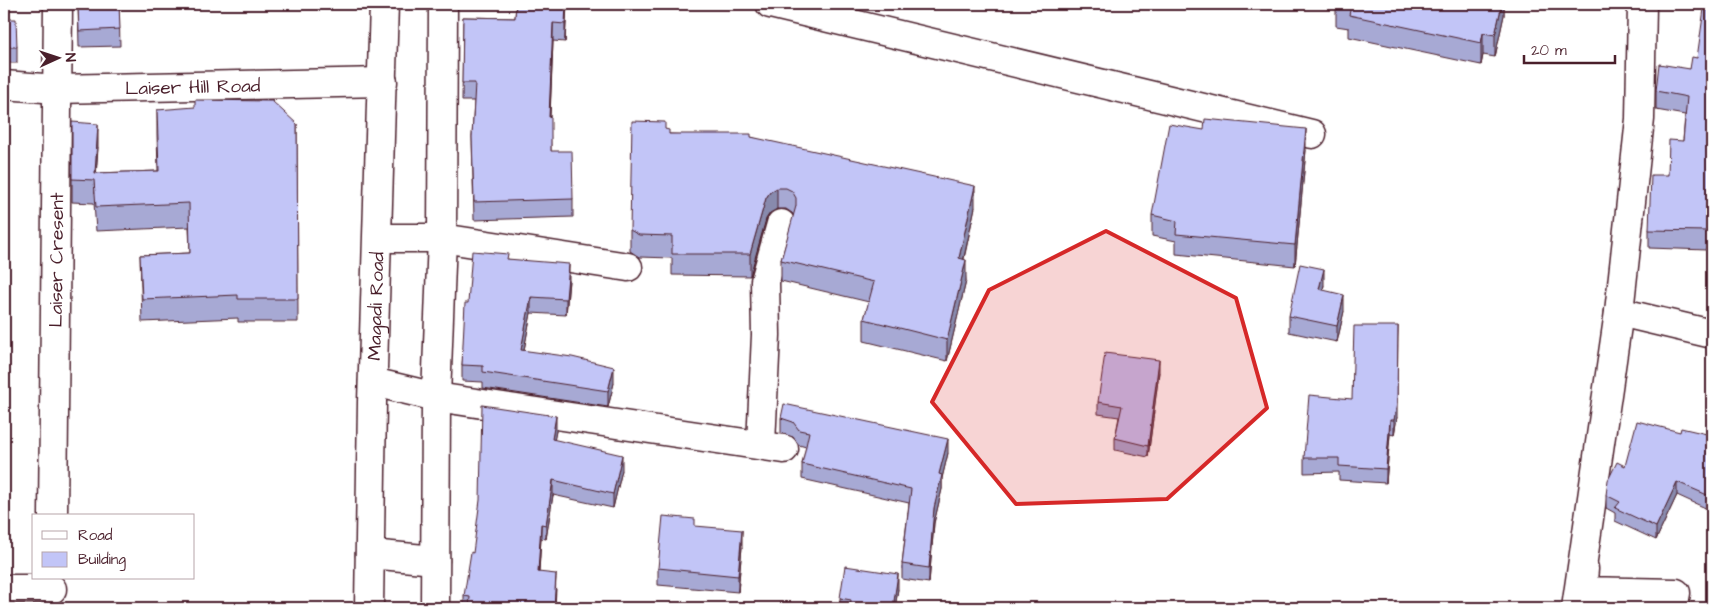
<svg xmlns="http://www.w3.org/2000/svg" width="1716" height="612" font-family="'Architects Daughter',sans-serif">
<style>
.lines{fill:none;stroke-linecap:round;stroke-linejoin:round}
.minor-casing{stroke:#4a1f2b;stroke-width:31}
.highway-casing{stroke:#4a1f2b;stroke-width:31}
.minor{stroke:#fff;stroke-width:28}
.highway{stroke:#fff;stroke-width:28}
.wall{fill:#a7a9d4;stroke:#4a1f2b}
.shaded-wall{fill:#888aad;stroke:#4a1f2b}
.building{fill:#c2c5f7;stroke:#4a1f2b}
.marked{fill:#d62828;fill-opacity:0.2;stroke:#d62828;stroke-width:4;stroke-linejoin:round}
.labels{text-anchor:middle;stroke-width:4.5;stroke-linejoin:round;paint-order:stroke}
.street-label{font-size:19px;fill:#4a1f2b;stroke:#fff}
</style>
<rect width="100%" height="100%" fill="#fff"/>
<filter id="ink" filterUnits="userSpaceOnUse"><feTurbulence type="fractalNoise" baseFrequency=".02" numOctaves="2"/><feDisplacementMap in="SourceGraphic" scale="10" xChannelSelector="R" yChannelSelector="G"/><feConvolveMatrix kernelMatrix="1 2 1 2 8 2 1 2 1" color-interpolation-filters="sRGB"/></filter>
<g filter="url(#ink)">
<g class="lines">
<defs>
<g id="minor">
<polyline points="770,4 1312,134"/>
<path id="s1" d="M4,85L57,89L383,82"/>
<polyline points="378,238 442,238 628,267"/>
<polyline points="1619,312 1712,334"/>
<polyline points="373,382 436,397 784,449"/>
<polyline points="761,444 766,335 765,281 781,224"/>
<path id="s2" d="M53,516L58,4"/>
<polyline points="370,554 435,560"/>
<polyline points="1584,569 1582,591 1676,593 1673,608"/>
<polyline points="4,589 52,589"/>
<polyline points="435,608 436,397 442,238 443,4"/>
<polyline points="1576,608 1619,312 1640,119 1642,4"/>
</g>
<g id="highway">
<path id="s3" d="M369,608L372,402L384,4"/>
</g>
</defs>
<!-- minor casing -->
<use href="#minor" class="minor-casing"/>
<!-- highway casing -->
<use href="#highway" class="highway-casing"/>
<!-- minor -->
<use href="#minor" class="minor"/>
<!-- highway -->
<use href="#highway" class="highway"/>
</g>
<!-- wall -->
<g class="wall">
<polygon points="78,4 119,4 120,46 79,47"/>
<polygon points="516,4 567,4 565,42 553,41 550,117 551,151 573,199 573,217 474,220 472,137 474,101 462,101 463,17 515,18"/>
<polygon points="1336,4 1504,4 1504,15 1495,57 1483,55 1481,65 1349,37 1349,28 1336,26"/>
<polygon points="1712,10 1712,196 1710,195 1707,250 1649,248 1649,230 1668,175 1683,141 1685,115 1656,110 1656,91 1690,69 1697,58"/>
<polygon points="4,19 17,47 17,63 4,63"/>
<polygon points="157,110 297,124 298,322 238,322 238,318 142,322 140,255 190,253 189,227 96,231 94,203 72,202 72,122 98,147 96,173 158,171 157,134"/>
<rect x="4" y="111" width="4" height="63"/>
<polygon points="665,129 669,134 751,137 975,207 964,259 966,281 947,361 864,341 864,319 869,302 781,281 781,260 794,216 792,213 786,209 777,209 770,213 766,219 750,276 672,275 672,258 639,257 630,251 630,230"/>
<polygon points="1306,150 1295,266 1176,254 1176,241 1152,236 1152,215"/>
<polygon points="508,259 569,280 566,315 531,313 524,350 614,383 608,407 483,388 483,382 462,381 462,365 468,303"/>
<polygon points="1324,285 1323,290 1344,311 1337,342 1289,332 1289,316"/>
<polygon points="1159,372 1148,457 1115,450 1115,438 1119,417 1098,414 1098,402"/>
<polygon points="1397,417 1394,435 1390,434 1386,483 1339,480 1339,472 1304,473 1304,458"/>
<polygon points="781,418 948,453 942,478 942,489 934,523 929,583 902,579 902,564 909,503 802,479 802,464 806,447 799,445 793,437 781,433"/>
<polygon points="1712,428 1712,511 1677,495 1656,540 1615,521 1615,513 1606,508 1606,495 1625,466 1680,432 1711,435"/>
<polygon points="556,431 554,440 622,470 613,508 553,495 546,539 541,538 539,572 556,589 555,608 464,608 464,596"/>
<polygon points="695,526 742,547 738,592 658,585 658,568"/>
<polygon points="898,589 895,608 840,608 840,598"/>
</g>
<!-- shaded-wall -->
<g class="shaded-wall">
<polygon points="566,4 567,4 565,42 565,24"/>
<polygon points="1502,4 1504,4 1504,15 1495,57 1495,35"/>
<polygon points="553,23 553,41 549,135 549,117"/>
<polygon points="1483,33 1483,55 1481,65 1481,43"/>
<polygon points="98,124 98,147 95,193 95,173"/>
<polygon points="1306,129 1306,150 1295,266 1295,245"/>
<polygon points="1710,177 1710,195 1707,250 1707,231"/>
<polygon points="975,186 975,207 959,280 959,258"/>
<polygon points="777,188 777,209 770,213 766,219 750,276 750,254 766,198 770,192"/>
<polygon points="966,260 966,281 947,361 947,340"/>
<polygon points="569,264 569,280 566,315 566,299"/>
<polygon points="1324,269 1324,285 1319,305 1319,289"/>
<polygon points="1344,295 1344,311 1337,342 1337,326"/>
<polygon points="531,297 531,313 521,366 521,350"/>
<polygon points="1398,326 1397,417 1394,435 1394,420"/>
<polygon points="1159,360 1159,372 1148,457 1148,446"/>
<polygon points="614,367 614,383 608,407 608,391"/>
<polygon points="556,416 556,431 552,453 552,439"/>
<polygon points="1390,420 1390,434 1386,483 1386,469"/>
<polygon points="948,439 948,453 942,478 942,489 934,523 929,583 929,568 934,508 939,474"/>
<polygon points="622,455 622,470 613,508 613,494"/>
<polygon points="553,480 553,495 546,539 546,525"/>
<polygon points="1677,482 1677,495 1656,540 1656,527"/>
<polygon points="541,524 541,538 538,586 538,572"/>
<polygon points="742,530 742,547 738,592 738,576"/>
<polygon points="556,574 555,608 554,608"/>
<polygon points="898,574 898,589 895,608 893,608"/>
</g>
<!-- building -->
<g class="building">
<polygon points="78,4 119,4 120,29 79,31"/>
<polygon points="516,4 566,4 565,24 553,23 549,117 551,117 551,151 572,151 573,199 474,202 472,137 475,83 462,83 463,17 515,18"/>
<polygon points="1339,4 1502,4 1495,35 1483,33 1481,43 1349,15 1351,6"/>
<polygon points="1704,9 1712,10 1712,177 1710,177 1707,231 1649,230 1651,175 1668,175 1669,140 1683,141 1687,97 1656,91 1659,64 1690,69 1692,57 1697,58"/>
<polygon points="4,19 16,19 17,47 4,47"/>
<polygon points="195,100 272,101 297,124 298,299 238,299 238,295 142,299 140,255 190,253 189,203 96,207 94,180 72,179 72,122 98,124 95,173 159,171 157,110 195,107"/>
<rect x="4" y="111" width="4" height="47"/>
<polygon points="1205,119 1306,129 1295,245 1176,234 1177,221 1152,215 1169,124 1204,130"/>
<polygon points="632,121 665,122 665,129 669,130 669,134 751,134 751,137 975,186 959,258 966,260 947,340 864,319 874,282 781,260 796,206 796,198 792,191 786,188 777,188 770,192 766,198 750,254 672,254 672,236 639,235 630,230"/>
<polygon points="472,251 508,254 507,259 569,264 566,299 531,297 521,350 572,357 614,367 608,391 483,372 483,366 462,365 465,303 468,303"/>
<polygon points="1300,264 1324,269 1319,289 1344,295 1337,326 1289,316"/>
<polygon points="1354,326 1398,326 1397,403 1394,420 1390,420 1386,469 1339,466 1339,458 1304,458 1309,395 1352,399"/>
<polygon points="1105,353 1159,360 1148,446 1115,438 1122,406 1098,402"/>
<polygon points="784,404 948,439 939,474 942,475 934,508 929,568 902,564 911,489 802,464 809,432 799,430 793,422 781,418"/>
<polygon points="482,405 556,416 552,439 622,455 613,494 553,480 546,525 541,524 538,572 556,574 554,608 469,608 470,597 464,596 471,552 473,553 480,500"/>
<polygon points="1637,421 1680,432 1681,428 1711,435 1712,428 1712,497 1677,482 1656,527 1615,508 1620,502 1606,495 1608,480 1617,462 1625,466"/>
<polygon points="663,516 695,519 695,526 742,530 738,576 658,568"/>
<polygon points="845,566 898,574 893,608 850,608 851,600 840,598"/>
</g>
</g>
<!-- marked area -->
<path class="marked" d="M1106,231L1236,298L1267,408L1167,499L1016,504L932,402L989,290Z"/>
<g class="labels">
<!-- street labels -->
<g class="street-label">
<text dy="7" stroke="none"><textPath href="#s1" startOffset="189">Laiser Hill Road</textPath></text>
<text dy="7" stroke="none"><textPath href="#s2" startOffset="256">Laiser Cresent</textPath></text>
<text dy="7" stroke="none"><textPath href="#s3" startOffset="302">Magadi Road</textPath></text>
</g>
</g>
<!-- margin -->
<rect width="1716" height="612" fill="none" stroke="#fff" stroke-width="20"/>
<rect x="10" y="10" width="1696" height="592" fill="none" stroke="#4a1f2b" stroke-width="2" filter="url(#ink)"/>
<!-- legend -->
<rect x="32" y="514" width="162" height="65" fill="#ffffff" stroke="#b7a5aa"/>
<rect x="42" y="531" width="25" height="8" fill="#ffffff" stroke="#b7a5aa"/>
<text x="78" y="540" font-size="15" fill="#4a1f2b">Road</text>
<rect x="42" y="552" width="25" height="15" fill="#c2c5f7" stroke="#b7a5aa"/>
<text x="78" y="564" font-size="15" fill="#4a1f2b">Building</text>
<!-- north arrow -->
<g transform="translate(58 58) rotate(87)" stroke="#ffffff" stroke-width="4" paint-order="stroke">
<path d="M0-4L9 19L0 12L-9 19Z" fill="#4a1f2b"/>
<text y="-8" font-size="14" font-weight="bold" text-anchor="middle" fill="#4a1f2b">N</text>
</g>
<!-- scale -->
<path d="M1524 55v8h91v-8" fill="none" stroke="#4a1f2b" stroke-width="2.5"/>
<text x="1531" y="55" font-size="15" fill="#4a1f2b" stroke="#ffffff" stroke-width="4" paint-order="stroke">20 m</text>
</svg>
